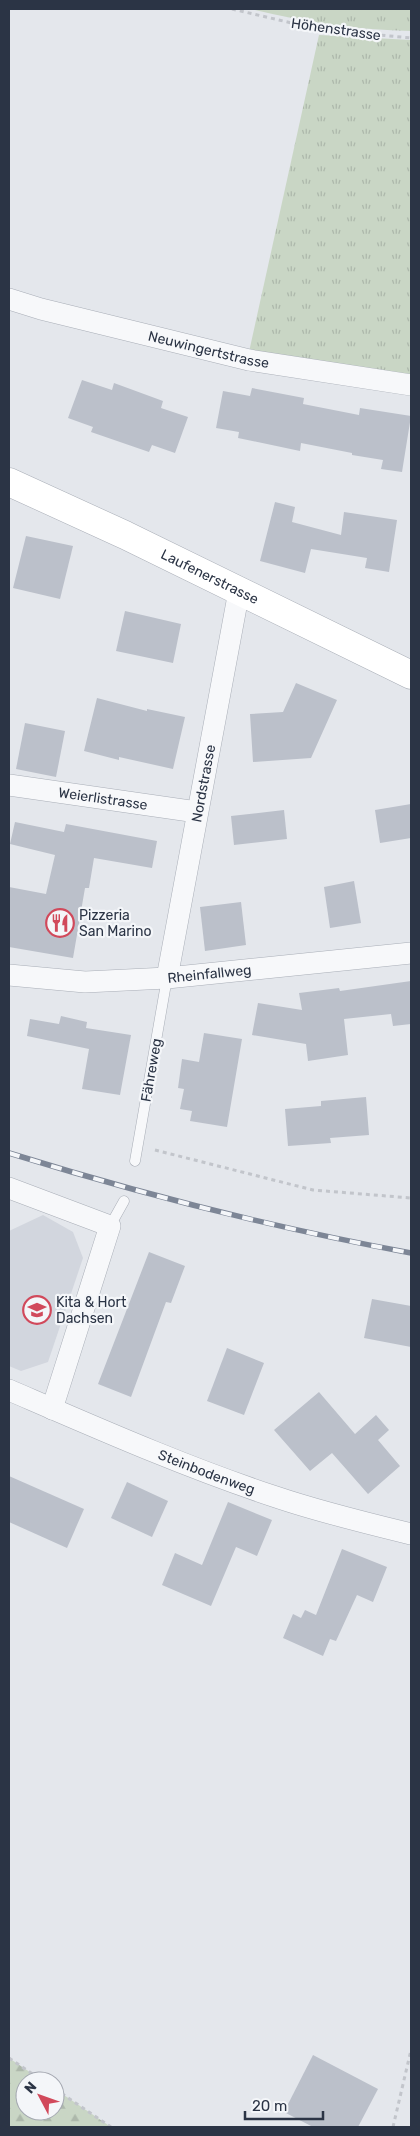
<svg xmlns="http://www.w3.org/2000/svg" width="420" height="2136" font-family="Rubik,sans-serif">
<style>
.built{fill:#d2d6de}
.grass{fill:url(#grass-tufts)}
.forest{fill:url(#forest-firs)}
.building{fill:#bbc0ca}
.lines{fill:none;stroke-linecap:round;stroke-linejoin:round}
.lane-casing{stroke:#a9aeb7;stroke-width:11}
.street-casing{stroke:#a9aeb7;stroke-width:22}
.secondary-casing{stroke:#a9aeb7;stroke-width:29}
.path{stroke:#c2c5cb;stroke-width:3;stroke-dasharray:4 4;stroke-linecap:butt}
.lane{stroke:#f7f8fa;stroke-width:10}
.street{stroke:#f7f8fa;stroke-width:21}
.secondary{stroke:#fff;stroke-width:28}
.rail-casing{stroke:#7d8696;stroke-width:5.5}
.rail{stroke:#f4f6f9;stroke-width:4;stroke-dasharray:11;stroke-linecap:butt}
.labels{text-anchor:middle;stroke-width:4.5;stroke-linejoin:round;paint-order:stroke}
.street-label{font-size:14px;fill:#2b3445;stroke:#f4f6f9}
.poi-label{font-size:14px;fill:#2b3445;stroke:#f4f6f9;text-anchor:start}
</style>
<defs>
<pattern id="grass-tufts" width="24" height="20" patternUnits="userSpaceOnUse" patternTransform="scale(1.25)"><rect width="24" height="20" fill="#c9d6c5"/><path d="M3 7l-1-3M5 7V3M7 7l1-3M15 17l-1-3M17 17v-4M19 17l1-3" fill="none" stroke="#adb8ab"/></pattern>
<pattern id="forest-firs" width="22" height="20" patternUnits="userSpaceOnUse" patternTransform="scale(1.25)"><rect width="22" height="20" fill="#c9d6c5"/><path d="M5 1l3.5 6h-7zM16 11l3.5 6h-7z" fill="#adb8ab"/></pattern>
</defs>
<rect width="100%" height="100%" fill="#e4e7ec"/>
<!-- built -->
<polygon class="built" points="43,1215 73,1232 83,1258 48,1362 21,1371 9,1366 9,1231"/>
<!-- grass -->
<g class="grass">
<path d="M251,9H411V31C357,30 304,22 251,9Z"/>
<polygon points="319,35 411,40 411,377 249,352"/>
</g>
<!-- forest -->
<polygon class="forest" points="9,2058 43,2081 25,2081 25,2111 55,2111 55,2089 111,2127 9,2127"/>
<!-- building -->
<g class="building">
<polygon points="82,380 112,390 114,383 163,401 161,408 188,417 175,453 152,445 149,452 91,432 93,427 68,418"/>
<polygon points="252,388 304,398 303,404 359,415 360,408 411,416 402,472 381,469 383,460 352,455 352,453 301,443 300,451 238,438 239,432 216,428 223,391 250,396"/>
<polygon points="275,502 295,507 292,522 341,535 344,512 397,520 389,572 365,568 367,558 311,549 305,573 260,561"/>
<polygon points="26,536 73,546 60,599 13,588"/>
<polygon points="125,611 181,624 173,663 116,651"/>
<polygon points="296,683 337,700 311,758 253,762 250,714 283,712"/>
<polygon points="97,698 147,711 147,709 185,717 173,769 119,757 119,760 84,751"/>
<polygon points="25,723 65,731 56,777 16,769"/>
<polygon points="411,804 411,838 380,843 375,810"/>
<polygon points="284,810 287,839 234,845 231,816"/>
<polygon points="15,822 64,832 66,824 157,841 152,868 94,858 89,888 85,888 73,958 9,947 9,887 46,894 55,855 10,844"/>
<polygon points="354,881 361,923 330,928 324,887"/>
<polygon points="241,902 246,945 205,951 200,907"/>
<polygon points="411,981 411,1024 393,1026 391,1014 344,1019 348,1055 308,1061 306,1044 252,1035 258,1003 302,1010 299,993 339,988 340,991"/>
<polygon points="61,1016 87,1022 86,1028 131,1035 120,1095 82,1089 89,1049 27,1036 30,1019 59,1024"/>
<polygon points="204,1033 242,1039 227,1127 190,1121 192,1111 180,1109 184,1089 178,1088 182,1059 199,1062"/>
<polygon points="366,1097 369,1135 330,1138 331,1143 288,1146 285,1109 321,1106 321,1101"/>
<polygon points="149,1252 185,1266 171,1303 166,1302 131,1397 98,1384"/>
<polygon points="372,1299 411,1306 411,1347 364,1338"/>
<polygon points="227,1348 264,1363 244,1415 207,1401"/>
<polygon points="319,1392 355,1434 376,1415 389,1430 378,1440 400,1466 368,1494 332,1453 310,1471 274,1430"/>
<polygon points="9,1476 84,1509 67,1548 9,1522"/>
<polygon points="127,1482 168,1501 152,1537 111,1518"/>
<polygon points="228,1502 272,1520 257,1556 236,1547 211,1606 162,1585 175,1553 202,1565"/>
<polygon points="342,1549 387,1567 373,1602 357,1595 336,1641 330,1639 323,1656 283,1638 293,1614 301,1618 305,1610 316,1615"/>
<polygon points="313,2055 378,2089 358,2127 313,2127 284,2112"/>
</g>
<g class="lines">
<defs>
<g id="lane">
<polyline points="135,1161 167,978"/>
<polyline points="110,1226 124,1201"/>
</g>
<g id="street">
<path id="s1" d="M9,299L41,309L249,360L411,385"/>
<path id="s2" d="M9,785L197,812"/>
<path id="s3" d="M9,975L85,982L167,978L411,953"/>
<path id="s4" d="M167,978L239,591"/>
<polyline points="9,1188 110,1226 52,1409"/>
<path id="s5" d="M9,1390C97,1428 185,1467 276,1497C320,1512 366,1523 411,1534"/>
</g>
<g id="secondary">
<path id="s6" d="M9,482L125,535L411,675"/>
</g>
</defs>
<!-- lane casing -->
<use href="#lane" class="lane-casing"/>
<!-- street casing -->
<use href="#street" class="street-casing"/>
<!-- secondary casing -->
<use href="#secondary" class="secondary-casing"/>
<!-- path -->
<g class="path">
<polyline points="232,9 317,29 411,38"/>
<polyline points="155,1150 313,1190 411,1198"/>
<polyline points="9,2058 43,2081"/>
<polyline points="55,2089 111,2127"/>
<polyline points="393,2127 411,2050"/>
</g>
<!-- lane -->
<use href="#lane" class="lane"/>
<!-- street -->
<use href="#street" class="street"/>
<!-- secondary -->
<use href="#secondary" class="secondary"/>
<defs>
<path id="rail" d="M9,1153C141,1194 275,1228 411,1253"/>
</defs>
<!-- rail casing -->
<use href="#rail" class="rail-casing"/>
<!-- rail -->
<use href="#rail" class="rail"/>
</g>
<!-- icons -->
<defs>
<symbol id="restaurant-ring" viewBox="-11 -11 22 22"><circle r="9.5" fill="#f4f6f9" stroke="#d1495b" stroke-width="1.5"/><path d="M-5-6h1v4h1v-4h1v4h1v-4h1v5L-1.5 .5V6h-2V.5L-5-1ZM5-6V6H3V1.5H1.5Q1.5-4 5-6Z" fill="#d1495b"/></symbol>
<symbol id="school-ring" viewBox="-11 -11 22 22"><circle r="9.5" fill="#f4f6f9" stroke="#d1495b" stroke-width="1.5"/><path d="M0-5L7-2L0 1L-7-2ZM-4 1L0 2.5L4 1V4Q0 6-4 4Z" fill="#d1495b"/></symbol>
</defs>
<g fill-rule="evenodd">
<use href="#restaurant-ring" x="44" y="907" width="32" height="32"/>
<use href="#school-ring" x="21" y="1294" width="32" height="32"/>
</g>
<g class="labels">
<!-- street labels -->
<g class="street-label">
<text transform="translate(336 29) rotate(8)" y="5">Höhenstrasse</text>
<text dy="5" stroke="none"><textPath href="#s1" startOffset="206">Neuwingertstrasse</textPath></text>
<text dy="5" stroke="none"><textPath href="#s6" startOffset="222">Laufenerstrasse</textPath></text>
<text dy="5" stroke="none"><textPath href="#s4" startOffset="198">Nordstrasse</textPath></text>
<text dy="5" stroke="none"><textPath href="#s2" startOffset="95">Weierlistrasse</textPath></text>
<text dy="5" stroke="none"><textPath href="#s3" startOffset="201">Rheinfallweg</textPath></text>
<text transform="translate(151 1070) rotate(-80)" y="5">Fähreweg</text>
<text dy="5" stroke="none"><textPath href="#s5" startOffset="214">Steinbodenweg</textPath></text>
</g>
<!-- poi labels -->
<g class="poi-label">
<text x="79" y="920">Pizzeria<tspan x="79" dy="16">San Marino</tspan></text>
<text x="56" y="1307">Kita &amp; Hort<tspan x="56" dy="16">Dachsen</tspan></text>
</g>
</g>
<!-- border -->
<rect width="420" height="2136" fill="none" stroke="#2b3445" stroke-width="20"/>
<!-- north arrow -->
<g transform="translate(40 2096) rotate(311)"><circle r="24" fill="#f4f6f9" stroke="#a4a8b1"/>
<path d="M0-4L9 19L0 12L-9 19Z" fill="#d1495b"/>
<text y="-8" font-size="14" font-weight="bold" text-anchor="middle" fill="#2b3445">N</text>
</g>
<!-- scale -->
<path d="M245 2111v8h78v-8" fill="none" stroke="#2b3445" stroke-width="2.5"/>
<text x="252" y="2111" font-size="15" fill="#2b3445" stroke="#f4f6f9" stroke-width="4" paint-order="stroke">20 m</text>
</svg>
